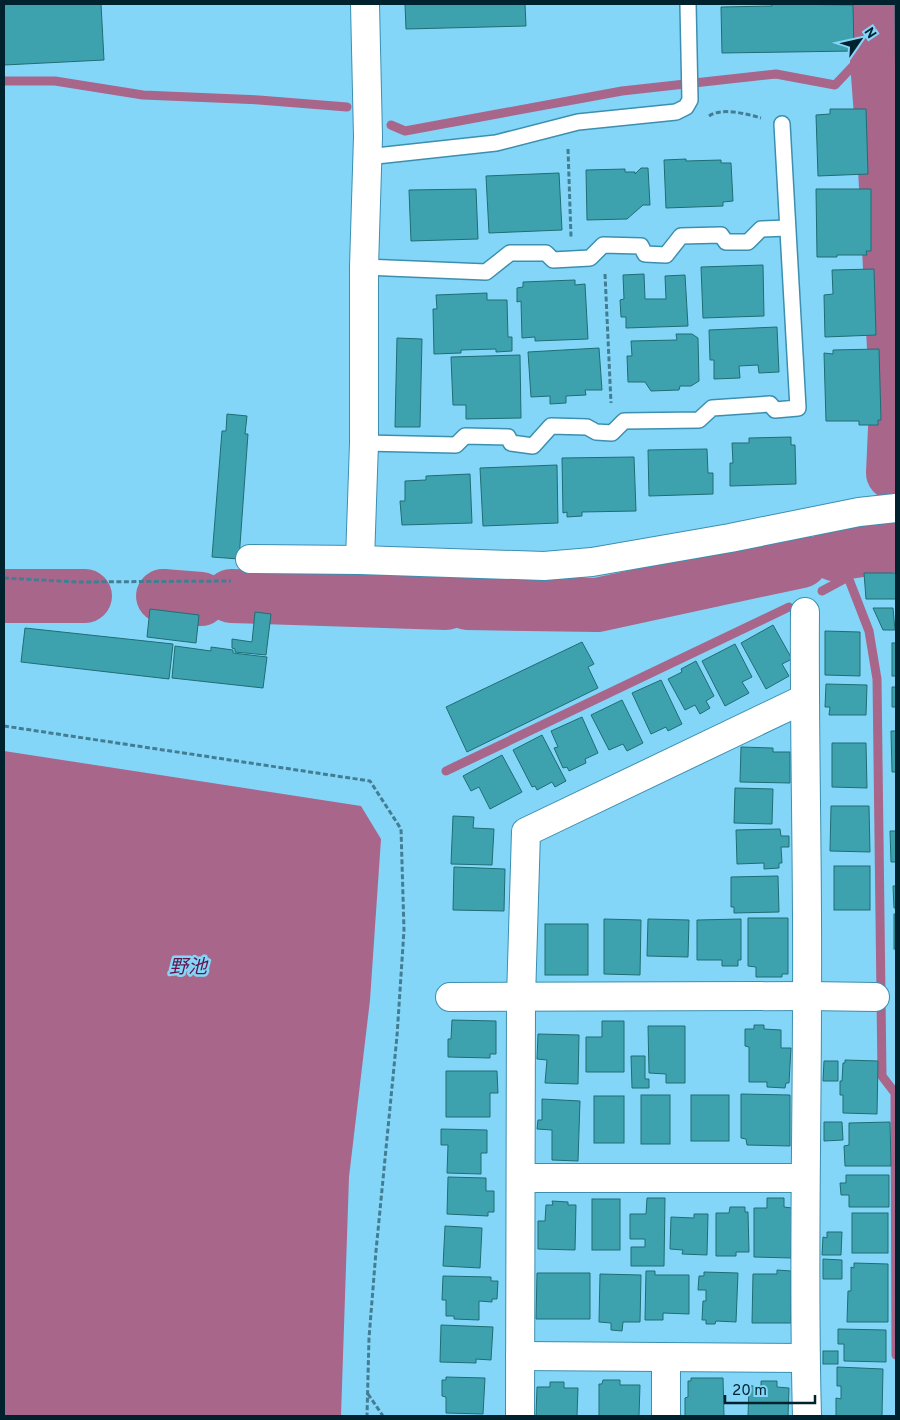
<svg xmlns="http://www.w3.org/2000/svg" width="900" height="1420" font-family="Overpass,'Noto Sans JP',sans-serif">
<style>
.water{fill:#a9668b}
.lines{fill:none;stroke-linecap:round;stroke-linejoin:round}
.stream{stroke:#a9668b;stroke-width:9}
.river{stroke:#a9668b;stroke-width:54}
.building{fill:#3ea2ae;stroke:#1e6d75}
.service-casing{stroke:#3c8faf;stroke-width:18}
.minor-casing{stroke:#3c8faf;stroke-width:30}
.path{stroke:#437d94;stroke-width:3;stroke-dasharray:5 2.5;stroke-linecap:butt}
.service{stroke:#fff;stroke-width:15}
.minor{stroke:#fff;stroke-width:28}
.labels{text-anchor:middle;stroke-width:5;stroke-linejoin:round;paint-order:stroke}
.water-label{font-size:19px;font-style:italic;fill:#661248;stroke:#84d6f8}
</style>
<rect width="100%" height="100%" fill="#84d6f8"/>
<!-- water -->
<polygon class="water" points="4,751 361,806 381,839 370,1000 349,1177 341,1416 4,1416"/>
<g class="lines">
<!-- stream -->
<g class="stream">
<polyline points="4,81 55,81 143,95 259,100 347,107"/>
<polyline points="391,125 405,131 622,91 776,74 835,85 853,66 877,62"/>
<polyline points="843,553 848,577 869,631 877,679 882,1076 895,1093 896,1355"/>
<polyline points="822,591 848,577"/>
<polyline points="446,771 789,607"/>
</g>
<!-- river -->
<g class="river">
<polyline points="877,4 877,62 885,168 896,389"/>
<polyline points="893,473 896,406"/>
<polyline points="834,554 896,545"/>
<polyline points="4,596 85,596"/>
<polyline points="163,596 201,599"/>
<polyline points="231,596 446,603"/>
<polyline points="467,603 597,605 801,561"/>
</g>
</g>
<!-- building -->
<g class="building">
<polygon points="4,4 101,4 104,60 4,65"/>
<polygon points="405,4 525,4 526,26 406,29"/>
<polygon points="772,4 853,5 854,51 722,53 721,7 772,6"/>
<polygon points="895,4 896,4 896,135"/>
<polygon points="830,109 866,109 868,174 818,176 816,115 830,114"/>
<polygon points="686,159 686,161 721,160 721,163 731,163 733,201 723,202 723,206 666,208 664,160"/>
<polygon points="641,168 648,168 650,205 643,205 627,219 587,220 586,170 625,169 625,172 635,172 635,174"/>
<polygon points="559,173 562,230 489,233 486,176"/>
<polygon points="476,189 478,239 411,241 409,190"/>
<polygon points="816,189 871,189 871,251 866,251 867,255 837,255 837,257 817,257"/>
<polygon points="763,265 764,316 703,318 701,267"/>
<polygon points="874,269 876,335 825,337 824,295 833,294 832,270"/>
<polygon points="644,274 645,299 666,299 665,276 685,275 688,326 626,328 626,317 621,317 620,300 624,299 623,275"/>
<polygon points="575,280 575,285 585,284 588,339 535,341 535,337 522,338 521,301 517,302 517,288 523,287 523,282"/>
<polygon points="487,293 487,300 507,300 508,337 512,337 512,351 496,352 496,349 461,350 461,353 434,354 433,309 437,309 436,295"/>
<polygon points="777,327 779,372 759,373 758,365 739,366 740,378 714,379 714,360 710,360 709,330"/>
<polygon points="676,334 692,334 698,338 699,381 691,386 680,386 679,390 651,391 645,382 628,382 627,356 632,356 631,341 677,340"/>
<polygon points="397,338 422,339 420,427 395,427"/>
<polygon points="599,348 602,390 585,390 586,395 566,396 566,403 550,404 550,396 531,397 528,352"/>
<polygon points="879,349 881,420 878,420 878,425 859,425 859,421 826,421 824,353 833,354 833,350"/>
<polygon points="520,355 521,418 466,419 466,405 453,405 451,357"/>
<polygon points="227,414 247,416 245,434 248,434 239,559 212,557 222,431 226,431"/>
<polygon points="791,437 791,445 795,445 796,484 730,486 730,463 733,463 732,443 749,443 749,438"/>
<polygon points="707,449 708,473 713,473 713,494 649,496 648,450"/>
<polygon points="634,457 636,511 582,512 582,516 567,517 567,512 563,513 562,458"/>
<polygon points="557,465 558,523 483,526 480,468"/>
<polygon points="470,474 472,523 402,525 400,501 405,501 405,481 426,480 426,476"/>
<polygon points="864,573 896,573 896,599 866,599"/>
<polygon points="873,608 893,608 895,630 883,630"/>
<polygon points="150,609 199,615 196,643 147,637"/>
<polygon points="255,612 271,614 266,655 235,652 235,649 232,648 232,639 252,642"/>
<polygon points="773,625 792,659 782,664 789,676 766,689 741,643"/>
<polygon points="25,628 173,644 169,679 21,662"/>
<polygon points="825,631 860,632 860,676 825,675"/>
<polygon points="582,642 594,664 588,667 598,688 467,752 446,707"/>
<rect x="892" y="643" width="4" height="33"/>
<polygon points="735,644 752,677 742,682 749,693 725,706 702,661"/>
<polygon points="175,646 211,651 211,647 233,650 233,653 267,657 263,688 172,678"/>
<polygon points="696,661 714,696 706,701 710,708 700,714 695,705 685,710 668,679 682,672 681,669"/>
<polygon points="661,680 682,724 668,731 666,727 651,734 632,693"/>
<polygon points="826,684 867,685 866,715 829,715 830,707 825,707"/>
<polygon points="892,687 896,687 896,724 896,707 892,707"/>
<polygon points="622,700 643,743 627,751 623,744 609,750 591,715"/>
<polygon points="582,717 598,753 585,759 586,763 569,771 567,767 563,768 554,748 558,747 551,731"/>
<polygon points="891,731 896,731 896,772 892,772"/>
<polygon points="542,735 566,781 555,787 552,782 537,790 535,786 532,787 513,750"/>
<polygon points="832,743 866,743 867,788 832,787"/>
<polygon points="741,747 773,748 773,752 790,752 790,783 740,782"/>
<polygon points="502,755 522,792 490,809 479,787 471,791 463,776"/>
<polygon points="735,788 773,789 772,824 734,823"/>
<polygon points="831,806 869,806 870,852 830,851"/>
<polygon points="453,816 474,817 473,828 494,829 492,865 451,864"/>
<polygon points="780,829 781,836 789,836 789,847 781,847 782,863 779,863 779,868 764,869 764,863 737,864 736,830"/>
<polygon points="890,831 896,831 896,862 891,862"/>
<rect x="834" y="866" width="36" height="44"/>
<polygon points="454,867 505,869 504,911 453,910"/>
<polygon points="778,876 779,912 734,913 734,907 731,907 731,877"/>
<polygon points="893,886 896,886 896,908 894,908"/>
<rect x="894" y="914" width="2" height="35"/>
<polygon points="748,918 788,918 788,974 782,974 782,977 756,977 756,967 748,966"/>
<polygon points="604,919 641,920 640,975 604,974"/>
<polygon points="648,919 689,920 688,957 647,956"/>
<polygon points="741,919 741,960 738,960 738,966 722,966 722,960 697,960 697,920"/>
<rect x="545" y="924" width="43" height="51"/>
<polygon points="452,1020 496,1021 496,1054 490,1054 490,1058 448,1057 448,1039 451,1039"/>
<polygon points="602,1021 624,1021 624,1072 586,1072 586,1037 602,1037"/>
<polygon points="754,1025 764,1025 764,1029 781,1030 781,1048 791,1048 789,1083 786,1083 785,1088 767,1087 767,1082 749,1082 749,1047 745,1046 745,1029 754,1029"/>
<polygon points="648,1026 685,1026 685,1083 666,1083 666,1074 649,1073"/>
<polygon points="538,1034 579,1035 578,1084 545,1083 547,1060 537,1059"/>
<polygon points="631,1056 645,1056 645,1079 649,1079 649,1088 632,1088"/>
<polygon points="845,1060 878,1061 877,1114 843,1113 843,1095 840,1095 840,1081 842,1081 843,1063 845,1063"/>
<polygon points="824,1061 838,1061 838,1081 823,1081"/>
<polygon points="446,1071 497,1071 498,1093 490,1093 490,1117 446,1117"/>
<polygon points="741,1094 790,1095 790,1146 747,1145 746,1139 741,1138"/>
<rect x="641" y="1095" width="29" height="49"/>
<rect x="691" y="1095" width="38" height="46"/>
<rect x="594" y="1096" width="30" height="47"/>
<polygon points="542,1099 580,1101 578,1161 552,1160 552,1130 537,1129 538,1120 542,1120"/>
<polygon points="824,1122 842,1122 843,1140 824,1141"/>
<polygon points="890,1122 891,1166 845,1166 844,1146 849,1145 849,1123"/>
<polygon points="441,1129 487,1130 487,1153 481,1153 481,1174 447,1173 448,1145 441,1145"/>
<polygon points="846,1175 889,1175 889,1207 849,1207 849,1195 841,1195 840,1183 846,1183"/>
<polygon points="448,1177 486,1178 486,1191 494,1191 494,1212 488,1212 488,1216 447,1214"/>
<polygon points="647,1198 665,1198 664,1266 631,1266 631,1247 645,1247 645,1239 630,1239 630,1214 646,1214"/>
<polygon points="767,1198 784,1198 784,1207 792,1208 791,1258 754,1257 754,1208 767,1208"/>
<rect x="592" y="1199" width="28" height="51"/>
<polygon points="552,1201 568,1202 568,1205 576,1205 575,1250 538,1249 538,1221 545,1221 546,1205 553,1205"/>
<polygon points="730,1207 745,1207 745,1212 748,1212 749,1252 736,1252 736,1256 716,1256 716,1213 729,1213"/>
<rect x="852" y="1213" width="36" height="40"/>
<polygon points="694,1214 708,1214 707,1255 682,1254 683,1250 670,1249 671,1217 694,1218"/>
<polygon points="445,1226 482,1228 480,1268 443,1266"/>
<polygon points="827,1232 842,1232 841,1255 822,1255 823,1237 827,1238"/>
<polygon points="823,1259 842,1260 842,1279 823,1279"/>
<polygon points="854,1263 888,1264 888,1322 847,1322 848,1291 851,1291 851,1267 854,1268"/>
<polygon points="777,1270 791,1271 791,1323 752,1323 753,1274 777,1274"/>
<polygon points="646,1271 655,1271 655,1275 689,1275 689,1314 663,1313 663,1320 645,1320"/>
<polygon points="704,1272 738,1273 736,1322 716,1321 715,1324 706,1324 706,1320 702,1320 703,1301 706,1301 706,1290 698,1290 699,1276 704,1276"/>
<polygon points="537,1273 590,1273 590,1319 536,1319"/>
<polygon points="600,1274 641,1275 640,1322 623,1322 622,1331 611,1330 611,1323 599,1322"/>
<polygon points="443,1276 491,1277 491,1281 498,1281 497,1299 492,1299 492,1302 479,1301 479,1320 454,1319 454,1316 446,1316 446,1300 442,1300"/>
<polygon points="441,1325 493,1327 491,1360 476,1359 476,1363 440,1362"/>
<polygon points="838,1329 886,1330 886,1362 844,1361 844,1344 838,1344"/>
<rect x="823" y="1351" width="15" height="13"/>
<polygon points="837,1367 883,1369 882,1416 836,1416 836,1398 841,1399 841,1386 837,1386"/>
<polygon points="446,1377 485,1378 483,1414 446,1413 446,1397 442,1396 442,1380 446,1380"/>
<polygon points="691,1378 723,1378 724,1416 685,1416 685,1398 688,1397 688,1381 691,1381"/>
<polygon points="603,1380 620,1380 620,1385 640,1385 639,1416 599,1416 599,1384 602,1384"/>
<polygon points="761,1381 777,1381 777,1387 789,1388 788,1416 748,1416 749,1386 761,1386"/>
<polygon points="550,1382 564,1382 564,1388 578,1388 577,1416 536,1416 537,1387 550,1387"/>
</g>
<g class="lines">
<defs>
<g id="service">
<polyline points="367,157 496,143 578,122 676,112 686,107 690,100 688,4"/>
<polyline points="364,267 486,272 510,253 546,253 553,260 590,258 603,245 641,246 645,254 666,255 681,236 721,235 726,242 748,242 761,229 787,228"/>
<polyline points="364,443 456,445 465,436 508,437 511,443 533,446 551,426 587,427 596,432 612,433 624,421 699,420 712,408 770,404 775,410 798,408 782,124"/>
</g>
<g id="minor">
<polyline points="250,559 360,560 544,566 592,562 730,538 859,512 896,508"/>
<polyline points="360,560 364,443 364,267 368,137 365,4"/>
<path d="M805,612C804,740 808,868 807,996C807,1136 803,1276 807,1416"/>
<polyline points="450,997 807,996 875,997"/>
<polyline points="521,1178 805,1178"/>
<polyline points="520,1356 805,1358"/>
<polyline points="520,1416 521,998 526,832 804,699"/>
<polyline points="666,1416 666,1358"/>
</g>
</defs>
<!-- service casing -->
<use href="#service" class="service-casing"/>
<!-- minor casing -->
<use href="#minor" class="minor-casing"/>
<!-- path -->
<g class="path">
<path d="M709,116C722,107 747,114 761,118"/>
<polyline points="568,149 571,237"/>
<polyline points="605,274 611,403"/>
<polyline points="4,578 77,582 231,581"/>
<polyline points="4,726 370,781 401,829 404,930 397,1036 376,1251 369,1338 367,1416"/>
<polyline points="368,1394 383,1416"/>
</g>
<!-- service -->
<use href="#service" class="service"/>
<!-- minor -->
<use href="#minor" class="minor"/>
</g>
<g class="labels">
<!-- water labels -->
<g class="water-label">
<text x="188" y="973">野池</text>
</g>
</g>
<!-- border -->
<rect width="900" height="1420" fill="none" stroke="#00222e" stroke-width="10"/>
<!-- north arrow -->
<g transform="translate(860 40) rotate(56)" stroke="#84d6f8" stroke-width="4" paint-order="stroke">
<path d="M0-4L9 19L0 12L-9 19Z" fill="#00222e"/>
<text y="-8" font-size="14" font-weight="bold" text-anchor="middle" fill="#00222e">N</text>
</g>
<!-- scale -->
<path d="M725 1395v8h90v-8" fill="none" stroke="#00222e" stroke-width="2.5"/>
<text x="732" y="1395" font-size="15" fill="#00222e" stroke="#84d6f8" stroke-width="4" paint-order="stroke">20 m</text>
</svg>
